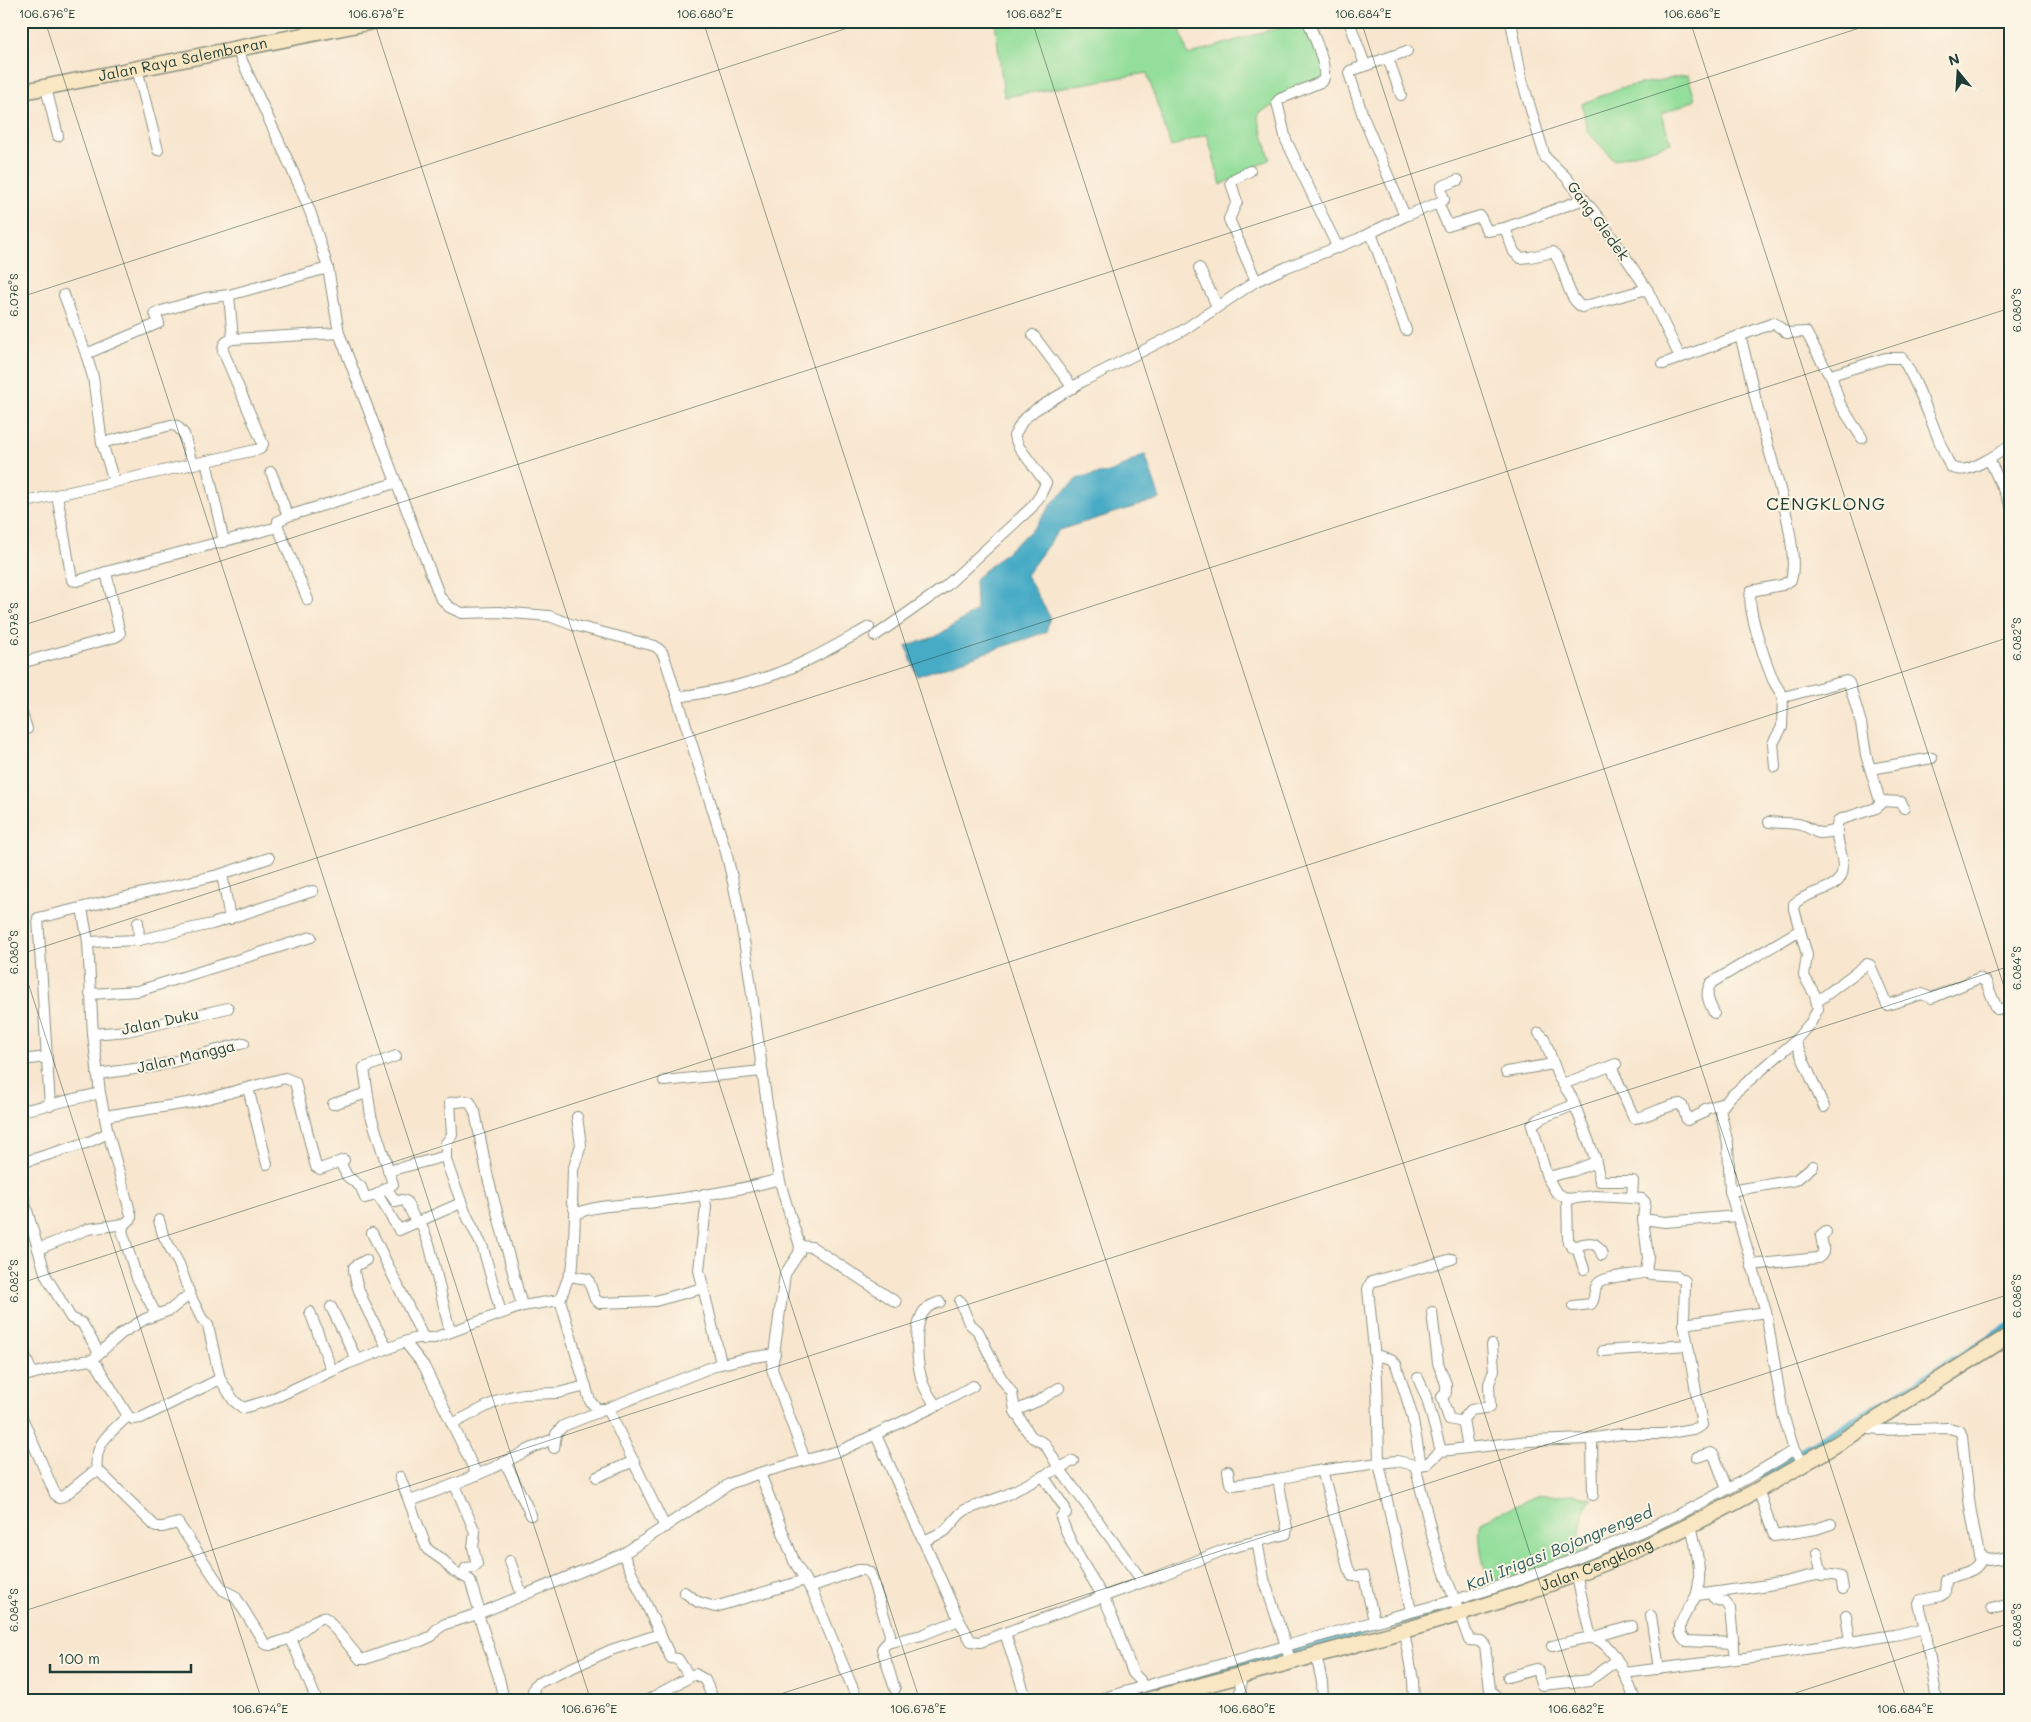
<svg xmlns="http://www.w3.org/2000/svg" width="2031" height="1722" font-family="Mali,sans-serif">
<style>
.green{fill:#92de9a;stroke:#588e67}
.water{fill:#46abc6;stroke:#32747d}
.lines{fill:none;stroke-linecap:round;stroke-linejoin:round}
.canal{stroke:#46abc6;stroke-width:10}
.street-casing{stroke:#8c9282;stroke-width:12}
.secondary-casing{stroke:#8c9282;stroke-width:18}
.street{stroke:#fff;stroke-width:10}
.secondary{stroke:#f9e7c3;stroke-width:15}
.ticks{fill:none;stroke:#1f3d34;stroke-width:1;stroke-opacity:0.45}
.labels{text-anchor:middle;stroke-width:4;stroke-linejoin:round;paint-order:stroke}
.street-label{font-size:15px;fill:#1f3d34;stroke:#fcf5e5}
.water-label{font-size:16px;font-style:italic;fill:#2b5e60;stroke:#fcf5e5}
.quarter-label{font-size:18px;letter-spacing:1px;fill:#1f3d34;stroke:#fcf5e5}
.neatline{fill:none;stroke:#1f3d34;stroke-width:2}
.ticks-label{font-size:12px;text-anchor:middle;fill:#1f3d34}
</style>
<rect width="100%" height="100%" fill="#fcf5e5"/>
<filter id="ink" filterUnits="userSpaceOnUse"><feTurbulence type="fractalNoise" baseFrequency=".02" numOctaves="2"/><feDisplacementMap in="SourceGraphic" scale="10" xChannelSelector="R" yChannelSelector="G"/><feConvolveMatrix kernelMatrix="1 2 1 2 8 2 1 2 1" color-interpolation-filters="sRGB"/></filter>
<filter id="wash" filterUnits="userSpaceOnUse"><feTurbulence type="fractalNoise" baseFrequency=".0096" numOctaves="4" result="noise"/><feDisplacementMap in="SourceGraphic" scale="20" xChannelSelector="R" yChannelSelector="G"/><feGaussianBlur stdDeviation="1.12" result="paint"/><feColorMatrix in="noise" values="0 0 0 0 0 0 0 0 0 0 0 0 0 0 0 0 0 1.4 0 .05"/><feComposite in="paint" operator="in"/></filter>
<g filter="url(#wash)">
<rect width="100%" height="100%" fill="#f8e6cf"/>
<!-- green -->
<g class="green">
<polygon points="995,21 1181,21 1179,25 1188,55 1266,31 1318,21 1330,74 1328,81 1260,112 1258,117 1270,159 1221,185 1207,134 1171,147 1147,73 1004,97"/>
<polygon points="1688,75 1695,100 1661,114 1671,143 1614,160 1587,131 1582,104 1620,88"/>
<path d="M1574,1494L1592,1498C1580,1510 1579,1536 1581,1552L1624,1536L1628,1547L1493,1597C1486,1578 1476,1541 1481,1522L1536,1496Z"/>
</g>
<!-- water -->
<polygon class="water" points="1145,454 1160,499 1059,530 1026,575 1050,617 1046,632 917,676 906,646 935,637 976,611 975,579 1034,528 1055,500 1079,477 1112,472"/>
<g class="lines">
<!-- canal -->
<g class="canal">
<polyline points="1762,1474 1837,1432 2010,1327"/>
<polyline points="1117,1699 1437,1611 1521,1583"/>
</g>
</g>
</g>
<g filter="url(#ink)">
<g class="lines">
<defs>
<g id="street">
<path d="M1308,21C1313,35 1329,68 1323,81L1280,99L1277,102L1286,140L1338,248"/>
<polyline points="1349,21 1365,65"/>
<polyline points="1511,21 1522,80 1545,157 1565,176 1599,218 1647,289 1680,357"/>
<path d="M237,50L300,187L311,214L328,268L339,333L440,597L449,607L462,613L499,612L549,616L573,625L655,646L662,652L666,662L726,852C753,959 758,1069 779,1177C784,1200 793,1223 800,1246L799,1253L785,1274L772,1369L805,1460"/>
<path d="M1407,51L1350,71L1349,73L1364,119L1405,216L1438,203L1448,226L1480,216L1487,231L1505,228L1514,252L1520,258L1530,257L1553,252C1567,267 1564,295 1582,307L1647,289"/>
<polyline points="1388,58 1401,95"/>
<polyline points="137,69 158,150"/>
<polyline points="46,88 58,136"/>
<polyline points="1250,171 1236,178 1231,183 1237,202 1229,219 1256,281"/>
<polyline points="1438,203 1444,199 1441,189 1442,186 1458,180"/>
<polyline points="1505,228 1584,199"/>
<polyline points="1371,233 1406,330"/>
<polyline points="1199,268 1217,306"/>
<polyline points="64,295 86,354"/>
<polyline points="229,295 233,339"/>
<polyline points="1033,335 1073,388"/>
<path d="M1740,335C1749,369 1756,404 1766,439C1775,472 1800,549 1791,580L1782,585L1751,591C1746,608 1766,663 1773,680C1776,686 1780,691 1783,697L1846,681L1849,683L1861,723L1866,755L1881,804L1876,808L1839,820C1833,830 1840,847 1842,858C1849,894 1813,886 1794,904V909L1807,955L1804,976L1815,995L1818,1009L1811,1022L1795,1041L1730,1097L1720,1110L1728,1144L1730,1191L1766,1312L1783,1414L1794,1450L1803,1464"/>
<polyline points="1663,364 1774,323 1787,333 1806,332 1828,373 1831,375 1840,404 1862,438"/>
<path d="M1831,375L1886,358H1902C1923,392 1933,430 1950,466C1962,475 1977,465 1989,459L2010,504"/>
<polyline points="102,443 171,425 177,426 184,434 192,464"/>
<polyline points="1989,459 2010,446"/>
<polyline points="206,461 224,542"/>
<polyline points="271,472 288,516"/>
<polyline points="114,481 102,443 93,377 86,354 159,323 155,313 205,298 229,295 328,268"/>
<path d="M21,503L260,449L263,444L223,351C223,343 226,341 233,339L339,333"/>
<polyline points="278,527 308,600"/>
<polyline points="106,572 278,527 278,521 288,516 395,483"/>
<polyline points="875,636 946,586 1032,507 1040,496 1046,483 1019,447 1014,436 1023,420 1035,410 1083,381 1182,331 1256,281 1287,267 1358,239 1405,216"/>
<polyline points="21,663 115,637 120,634 106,572 77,581 72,580 57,495"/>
<path d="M678,697C705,693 731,688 757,680C797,669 833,647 869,627"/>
<polyline points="21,711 27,729"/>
<polyline points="1775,767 1773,743 1782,727 1783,697"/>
<polyline points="1871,769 1932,758"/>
<polyline points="1881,801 1901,802 1904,808"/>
<path d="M1769,822C1778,823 1788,823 1798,824C1818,828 1810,838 1837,830"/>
<polyline points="222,874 230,919"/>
<polyline points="82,908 88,942 93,1034 100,1093"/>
<polyline points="138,922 139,940"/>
<polyline points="88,942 139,940 212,924 313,891"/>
<polyline points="90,994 138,991 311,937"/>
<polyline points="1818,1001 1867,964 1870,965 1887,1005 1922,994 1932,998 1979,978 1986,982 1997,1009 2010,1009"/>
<path d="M1714,1013C1709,1002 1704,994 1711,983L1800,930"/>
<polyline points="1539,1033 1544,1038 1558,1076 1572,1098 1595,1158 1593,1163 1573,1171 1547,1177"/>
<polyline points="93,1034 127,1031 228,1008"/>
<polyline points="1795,1041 1824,1107"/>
<polyline points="21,1060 47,1057"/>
<path d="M1611,1066L1634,1118C1650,1117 1663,1105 1680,1104L1683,1107L1687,1120L1703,1113L1705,1109L1724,1103"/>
<polyline points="1506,1072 1553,1064"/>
<polyline points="97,1074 157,1066 244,1043"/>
<polyline points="664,1081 762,1071"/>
<polyline points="1563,1084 1616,1064"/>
<polyline points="248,1088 267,1164"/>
<polyline points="333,1104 367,1093"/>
<polyline points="1574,1105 1541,1118 1532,1125 1547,1177 1556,1192 1567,1199 1595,1196 1632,1198"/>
<polyline points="50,1106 38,918 222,874 269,858"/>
<polyline points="21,1111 100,1093 108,1133 89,1142 21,1163"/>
<polyline points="105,1116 194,1102 285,1078 295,1082 316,1167 320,1169 344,1160"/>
<polyline points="108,1133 131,1215 131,1219 124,1224 122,1231 137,1278 156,1314"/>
<polyline points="1595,1158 1600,1181 1633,1181 1632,1198 1642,1199 1645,1202 1643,1219 1648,1257 1646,1272"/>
<polyline points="340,1162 347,1176 361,1187 365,1198 376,1195 379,1197 399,1230 461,1203"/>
<polyline points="388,1171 446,1156"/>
<polyline points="386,1188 396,1202 402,1200 406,1201 416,1222"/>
<polyline points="21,1190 46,1276 71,1318 82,1323 99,1353"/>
<polyline points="1730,1191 1796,1180 1813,1166"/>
<polyline points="704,1194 706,1207 699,1270 721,1363"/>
<polyline points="376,1195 393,1184 371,1116 364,1068 396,1056"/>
<polyline points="1567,1199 1568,1242 1578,1251 1584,1269"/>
<polyline points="576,1214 572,1203 573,1170 581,1145 577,1117"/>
<polyline points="1643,1219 1665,1222 1737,1216"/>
<polyline points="159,1220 163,1235 179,1264 191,1297 202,1319 208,1325 220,1379 234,1401 243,1408 270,1400 347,1364 410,1340 417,1338 434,1338 522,1306 560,1300 590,1401 597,1409 607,1409 611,1415 665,1527"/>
<polyline points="420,1221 430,1247 450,1332"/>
<polyline points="372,1233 424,1339"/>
<polyline points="800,1246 812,1247 896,1302"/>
<path d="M1572,1247C1585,1243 1597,1238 1602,1255"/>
<polyline points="38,1249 88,1229 124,1224"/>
<path d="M366,1260L354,1267C353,1288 378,1330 388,1349"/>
<path d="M1751,1265L1818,1258C1827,1252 1822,1245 1821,1236L1826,1232"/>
<polyline points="569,1276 588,1279 595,1299 600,1303 655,1301 703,1288"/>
<path d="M560,1300L573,1265L575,1215C590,1204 635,1205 655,1202C696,1196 739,1191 779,1179"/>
<polyline points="960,1301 969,1323 978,1331 1000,1376 1012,1393 1015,1411 1028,1432 1032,1437 1045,1444 1059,1468 1143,1582"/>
<polyline points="331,1307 357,1360"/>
<polyline points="310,1312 332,1371"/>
<polyline points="1432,1312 1438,1363 1446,1384 1446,1393 1442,1397 1449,1419 1463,1422"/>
<polyline points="501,1313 483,1248 465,1212 449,1169 446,1159 446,1143 452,1135 450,1103 464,1101 470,1102 475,1112 488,1178 522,1306"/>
<polyline points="1684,1324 1766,1312"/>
<polyline points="405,1342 424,1366 477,1475"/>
<polyline points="21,1346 32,1373"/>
<polyline points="1603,1351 1688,1345"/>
<polyline points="1375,1355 1391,1359 1396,1364 1412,1415 1421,1465"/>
<polyline points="96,1356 122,1333 145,1319 170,1310 190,1294"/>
<polyline points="21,1377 72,1363 91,1360 97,1365 128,1416 133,1419 141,1418 220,1379"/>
<polyline points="1418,1378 1427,1399 1441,1451"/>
<path d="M936,1406C932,1399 927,1393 924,1386C917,1370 912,1322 926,1309C929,1305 935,1304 940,1302"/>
<polyline points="1015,1411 1040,1400 1059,1388"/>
<polyline points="21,1415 55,1494 59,1498 65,1495 92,1473 97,1472 101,1473 156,1527 163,1527 178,1523 223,1590 235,1596 265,1644 270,1645 288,1639 292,1641 317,1701"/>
<polyline points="452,1424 501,1399 523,1394 558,1393 586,1386"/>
<polyline points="1865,1426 1870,1429 1880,1430 1949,1428 1960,1431 1962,1437 1970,1507 1979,1556 1988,1560 2010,1557"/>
<path d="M876,1435L959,1620L971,1641L980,1642L1162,1575L1226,1549L1286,1534L1287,1528L1278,1479L1311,1472L1379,1463L1397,1461L1415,1465L1427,1464L1441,1451L1529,1441L1588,1439L1622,1434H1663L1698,1428L1702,1425L1684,1324L1685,1281L1677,1276L1649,1274L1646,1272C1636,1276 1602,1275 1597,1285C1593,1291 1596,1298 1591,1304L1573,1306"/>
<polyline points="1592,1439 1593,1495"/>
<polyline points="554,1448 556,1434 563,1426 717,1365 747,1358 775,1354"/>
<polyline points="1468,1448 1463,1419 1471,1410 1490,1407 1489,1384 1494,1370 1492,1345"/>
<polyline points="1697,1457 1711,1453 1714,1455 1727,1489"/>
<polyline points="505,1462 531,1515"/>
<polyline points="1415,1465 1434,1543 1469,1640 1481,1641 1485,1645 1490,1690 1501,1701"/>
<polyline points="1322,1470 1348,1568 1352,1576 1364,1576 1374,1621"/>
<polyline points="1228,1471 1230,1483 1233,1485 1278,1479"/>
<path d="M97,1472C93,1443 109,1434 128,1416"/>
<path d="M1043,1476L1065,1508L1066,1513L1061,1517C1070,1546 1088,1571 1103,1597C1116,1621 1123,1648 1133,1673L1140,1680L1142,1687"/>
<polyline points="400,1477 427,1549 444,1561 452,1570 470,1580 480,1613"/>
<polyline points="597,1477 634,1461"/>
<polyline points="455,1485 475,1532 473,1547 477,1564 474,1567 466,1568 463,1575"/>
<polyline points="1758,1489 1774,1536 1816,1529 1831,1524"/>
<path d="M410,1501C442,1489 473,1478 503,1463C520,1455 536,1444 555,1439"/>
<path d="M1691,1524C1695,1545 1703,1572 1697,1593C1692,1609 1670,1625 1685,1641L1734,1643"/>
<polyline points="924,1541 945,1531 960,1514 965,1510 1004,1496 1073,1461"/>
<polyline points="1817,1553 1822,1576"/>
<polyline points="623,1554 671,1658 678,1659 689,1676"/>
<polyline points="510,1561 522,1595"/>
<polyline points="1576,1573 1591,1638 1632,1626"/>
<polyline points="810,1587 858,1570 865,1570 870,1573 890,1634 889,1640 882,1649 895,1689"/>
<polyline points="684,1592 698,1602 715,1607 805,1580"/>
<polyline points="1712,1593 1714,1599 1725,1602 1730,1609 1735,1659"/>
<path d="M1697,1595C1724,1591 1751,1588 1779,1583C1798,1580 1821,1570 1841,1577L1843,1589"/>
<polyline points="1992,1609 2010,1604"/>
<polyline points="1411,1611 1379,1463 1377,1379 1368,1289 1371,1282 1452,1259"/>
<polyline points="478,1614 499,1678 504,1701"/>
<polyline points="1846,1615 1850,1641"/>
<polyline points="1651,1616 1659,1669"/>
<polyline points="1404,1632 1413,1680 1414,1701"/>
<polyline points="1005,1633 1027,1701"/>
<polyline points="290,1640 314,1621 323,1617 327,1619 360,1659 365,1659 407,1644 421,1641 432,1636 436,1630 445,1624 478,1614 623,1554 731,1483 760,1473"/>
<polyline points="887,1643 922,1635 959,1620"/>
<path d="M1552,1646C1563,1644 1581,1637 1591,1638C1613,1640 1629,1683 1635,1701"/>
<polyline points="1316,1655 1322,1682 1323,1701"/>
<path d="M1290,1661L1286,1646C1342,1629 1399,1616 1455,1600C1572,1565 1690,1516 1794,1450"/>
<polyline points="1624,1673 1768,1655 1894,1635 1925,1628"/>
<polyline points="1508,1677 1536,1669 1538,1671 1539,1678 1542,1685 1590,1680 1617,1660"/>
<polyline points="667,1690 672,1701"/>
<polyline points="536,1701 533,1690 536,1684 611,1650 660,1634"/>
<polyline points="646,1701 695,1674 705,1680 714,1701"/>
<polyline points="858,1701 814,1595 794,1561 760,1473 842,1450 936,1406 973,1386"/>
<polyline points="1093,1701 1286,1646 1264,1579 1257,1541"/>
<polyline points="1240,1701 1241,1675"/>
<path d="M1937,1701L1925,1628L1919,1604L1921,1600L1940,1596L1945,1593L1946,1580C1959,1571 1975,1576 1982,1558"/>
</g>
<g id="secondary">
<path id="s1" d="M21,92L375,21"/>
<path id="s2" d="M1145,1701C1309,1656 1474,1618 1631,1552C1765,1496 1887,1412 2010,1335"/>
</g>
</defs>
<!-- street casing -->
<use href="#street" class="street-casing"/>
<!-- secondary casing -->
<use href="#secondary" class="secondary-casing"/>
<!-- street -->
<use href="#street" class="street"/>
<!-- secondary -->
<use href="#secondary" class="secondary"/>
</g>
</g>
<!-- ticks -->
<path class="ticks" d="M45,21L591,1701M374,21L920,1701M703,21L1249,1701M1032,21L1578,1701M1361,21L1907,1701M1690,21L2010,1005M21,297L869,21M21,626L1881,21M21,954L2010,308M21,961L262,1701M21,1283L2010,637M21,1612L2010,966M759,1701L2010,1294M1771,1701L2010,1623"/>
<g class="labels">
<!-- street labels -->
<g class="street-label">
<text dy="5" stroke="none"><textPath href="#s1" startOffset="165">Jalan Raya Salembaran</textPath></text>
<text transform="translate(1598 221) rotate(54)" y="5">Gang Gledek</text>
<text transform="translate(160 1022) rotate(-12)" y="5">Jalan Duku</text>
<text transform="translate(186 1057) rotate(-13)" y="5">Jalan Mangga</text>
<text dy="5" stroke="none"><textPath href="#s2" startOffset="472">Jalan Cengklong</textPath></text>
</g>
<!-- water labels -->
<g class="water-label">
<text transform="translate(1559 1548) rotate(-22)" y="6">Kali Irigasi Bojongrenged</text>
</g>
<!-- quarter labels -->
<g class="quarter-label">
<text x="1826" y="510">CENGKLONG</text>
</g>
</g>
<!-- margin -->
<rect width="2031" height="1722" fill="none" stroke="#fcf5e5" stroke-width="55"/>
<!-- north arrow -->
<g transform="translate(1958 72) rotate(342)" stroke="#fcf5e5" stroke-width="4" paint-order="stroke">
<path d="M0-4L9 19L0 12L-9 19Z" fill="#1f3d34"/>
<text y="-8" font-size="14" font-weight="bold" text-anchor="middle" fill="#1f3d34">N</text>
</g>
<!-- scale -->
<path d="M50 1664v8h141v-8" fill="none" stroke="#1f3d34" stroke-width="2.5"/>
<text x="58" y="1664" font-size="15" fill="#1f3d34" stroke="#fcf5e5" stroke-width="4" paint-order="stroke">100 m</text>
<rect x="28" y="28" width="1976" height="1666" class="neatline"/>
<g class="ticks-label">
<text x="47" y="18">106.676°E</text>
<text x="376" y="18">106.678°E</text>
<text x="705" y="18">106.680°E</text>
<text x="1034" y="18">106.682°E</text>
<text x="1363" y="18">106.684°E</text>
<text x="1692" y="18">106.686°E</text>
<text transform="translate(14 295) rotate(-90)" y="4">6.076°S</text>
<text transform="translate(2017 310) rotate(-90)" y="4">6.080°S</text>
<text transform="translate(14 624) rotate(-90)" y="4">6.078°S</text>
<text transform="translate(2017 639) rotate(-90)" y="4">6.082°S</text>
<text transform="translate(14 952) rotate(-90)" y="4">6.080°S</text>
<text transform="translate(2017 968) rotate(-90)" y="4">6.084°S</text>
<text transform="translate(14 1281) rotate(-90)" y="4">6.082°S</text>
<text transform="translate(2017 1296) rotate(-90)" y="4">6.086°S</text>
<text transform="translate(14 1610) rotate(-90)" y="4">6.084°S</text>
<text transform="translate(2017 1625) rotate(-90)" y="4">6.088°S</text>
<text x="260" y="1713">106.674°E</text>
<text x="589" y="1713">106.676°E</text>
<text x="918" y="1713">106.678°E</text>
<text x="1247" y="1713">106.680°E</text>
<text x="1576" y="1713">106.682°E</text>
<text x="1905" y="1713">106.684°E</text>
</g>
</svg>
